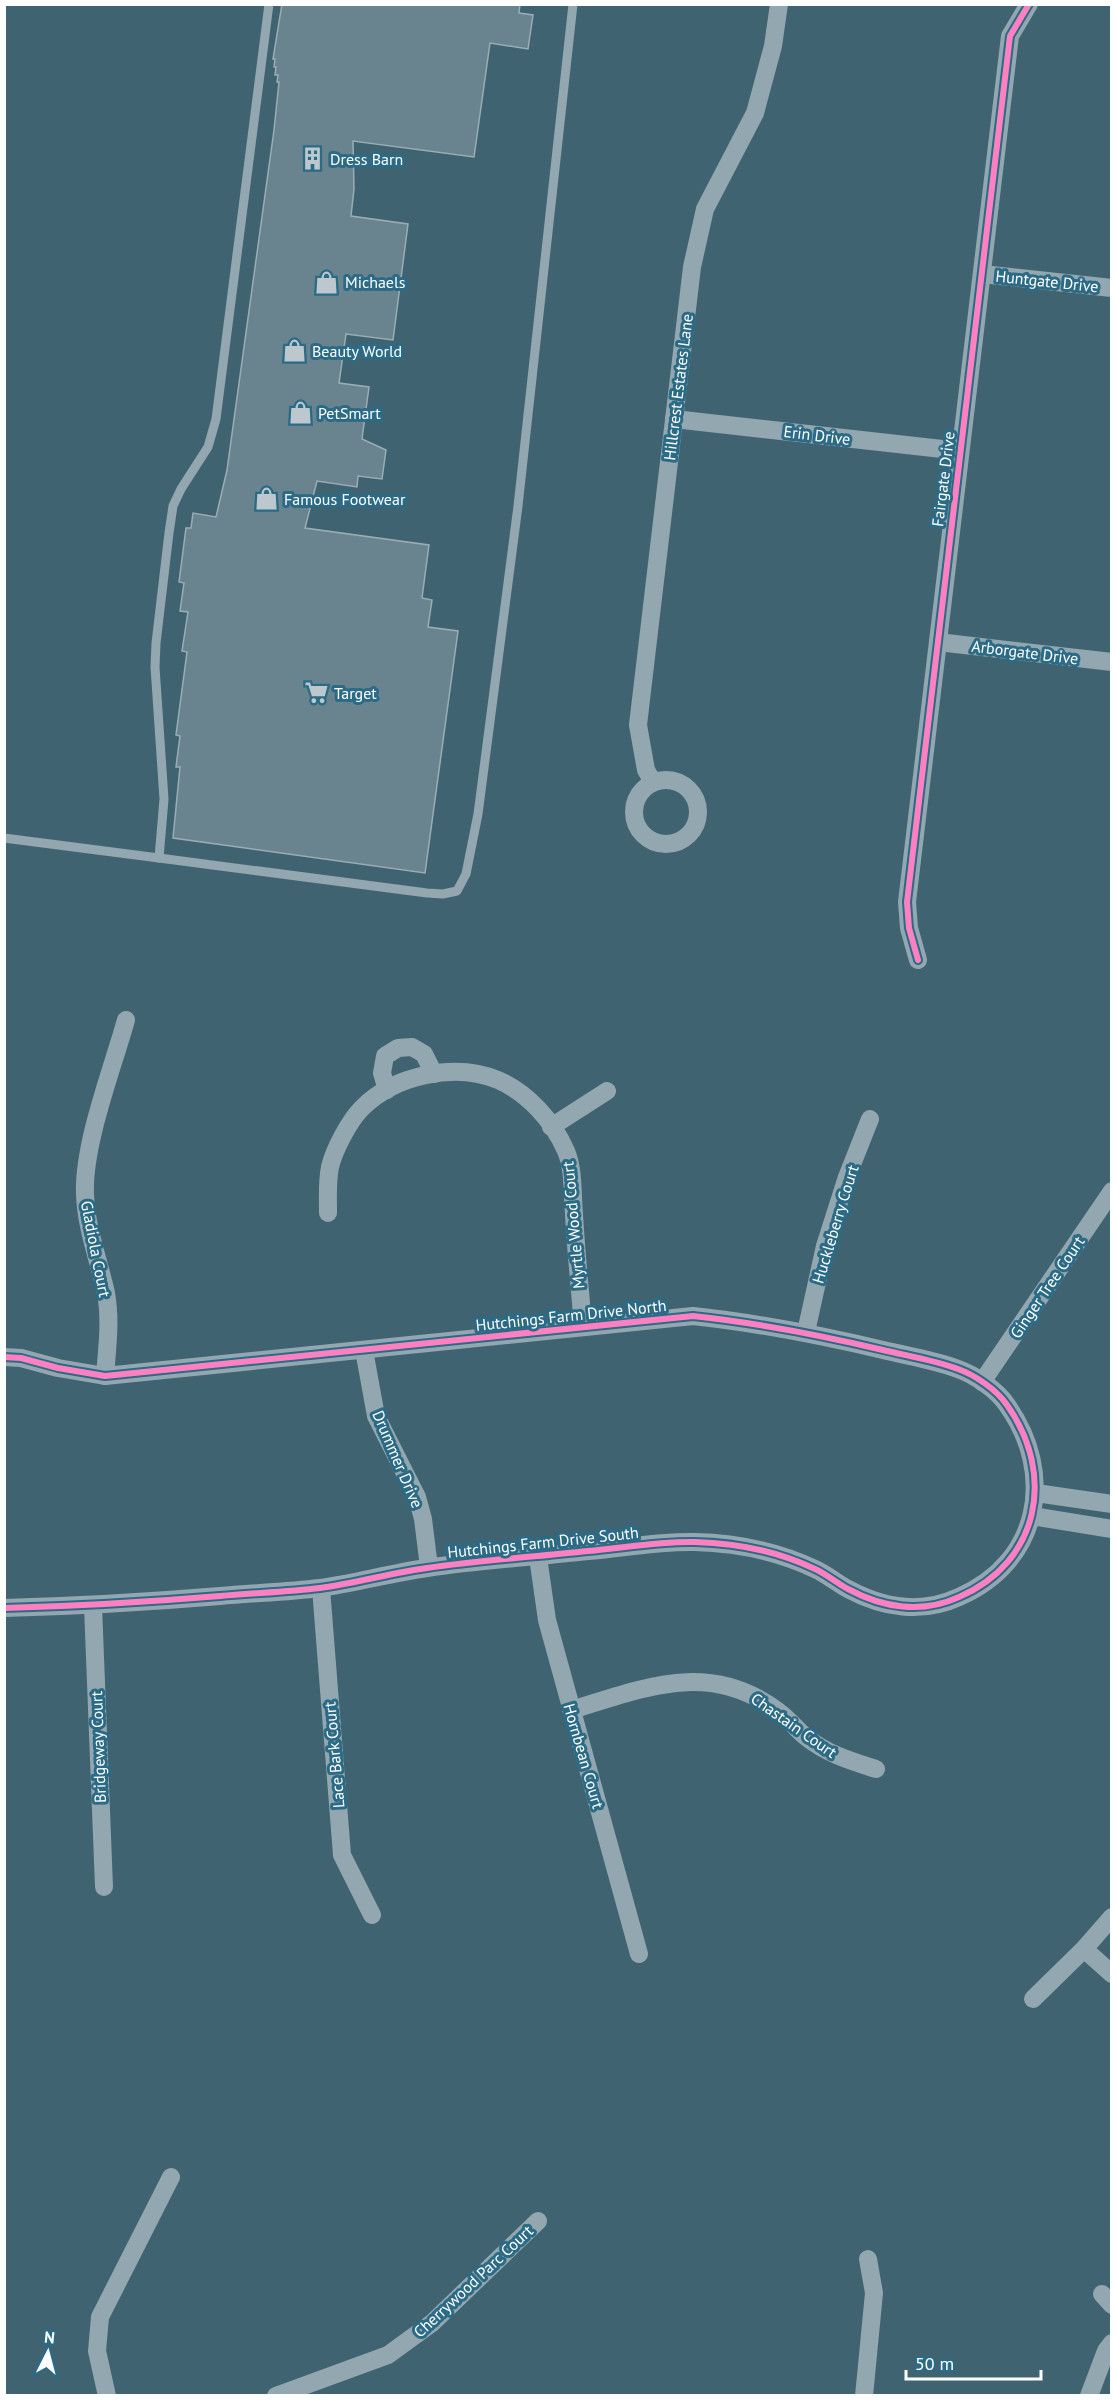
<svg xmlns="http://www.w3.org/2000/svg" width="1116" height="2400" font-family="'PT Sans',sans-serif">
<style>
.building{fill:#6a848f;stroke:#9aadb5;stroke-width:1.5}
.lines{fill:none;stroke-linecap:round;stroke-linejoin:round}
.service{stroke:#93a7b0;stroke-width:9}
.minor{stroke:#93a7b0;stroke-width:18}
.cycleway-casing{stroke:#2b6b86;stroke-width:10}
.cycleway{stroke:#ff80c0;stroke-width:6}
.labels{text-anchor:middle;stroke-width:6;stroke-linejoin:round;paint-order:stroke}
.poi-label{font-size:16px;fill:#fff;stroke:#2b6b86;text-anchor:start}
.street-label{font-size:16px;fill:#fff;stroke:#2b6b86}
</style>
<rect width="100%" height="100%" fill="#406371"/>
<!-- building -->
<polygon class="building" points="282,4 520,4 519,13 533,15 528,49 490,43 474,157 353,141 354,189 351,216 408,224 393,340 346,334 339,383 369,387 362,439 386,450 382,479 358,476 357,487 317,481 305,528 429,545 422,598 432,600 428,627 458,631 425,873 173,838 180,767 176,767 180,736 176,735 187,652 182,651 188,612 180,611 184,583 179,582 186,528 191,528 193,513 216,517 227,470 274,130 279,82 277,82 278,75 275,75 276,67 274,67 275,59 273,59"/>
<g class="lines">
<!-- service -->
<g class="service">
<polyline points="4,838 159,858 164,799 155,667 156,643 169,533 173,506 181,489 208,447 216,419 269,4"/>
<polyline points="159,858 427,893 443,894 457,891 466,874 478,814 518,506 573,4"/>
</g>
<!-- minor -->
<g class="minor">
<polyline points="982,274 1112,288"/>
<polyline points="674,419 960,451"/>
<polyline points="938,642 1112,662"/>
<circle cx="666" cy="812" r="32"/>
<polyline points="653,782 646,770 638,725 692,267 705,209 755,113 773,46 779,4"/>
<polyline points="918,960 909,928 907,902 1010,36 1029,4"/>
<polyline points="387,1090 382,1073 385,1056 398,1048 412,1047 424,1054 434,1074"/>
<polyline points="551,1127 607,1091"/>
<path d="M328,1213C328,1198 327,1181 330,1167C334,1150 349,1121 362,1108C395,1075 455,1062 498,1080C528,1093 553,1121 566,1151C574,1170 572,1193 574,1214C576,1251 580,1289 583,1327"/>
<polyline points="806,1332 825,1246 847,1177 870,1119"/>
<polyline points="364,1350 376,1416 417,1497 423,1519 429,1567"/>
<path d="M4,1357L21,1358L58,1368L105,1376L693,1316C758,1323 820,1335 883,1350C908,1356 934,1360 958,1369C975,1375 997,1390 1007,1405C1056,1474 1040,1562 959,1597C922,1614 883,1608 848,1589C837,1583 826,1574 815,1569C777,1551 737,1543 695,1542C660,1541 623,1548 588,1551C534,1557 480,1560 427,1568C391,1573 356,1583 320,1588C287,1592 253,1593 220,1596C148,1602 77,1606 4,1608"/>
<path d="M105,1376C107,1349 111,1321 106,1293C99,1261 86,1228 85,1194C83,1144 112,1070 126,1020"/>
<polyline points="982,1382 1112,1191"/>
<polyline points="1036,1493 1112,1504"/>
<polyline points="1032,1516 1112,1529"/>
<polyline points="538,1557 547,1620 639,1954"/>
<polyline points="321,1588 342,1855 372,1915"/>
<polyline points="93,1606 104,1887"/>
<path d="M571,1710C644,1688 710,1659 779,1712C789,1719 797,1730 806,1737C827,1754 851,1761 876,1769"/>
<polyline points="1084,1949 1112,1974"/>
<polyline points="1033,1999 1084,1949 1112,1917"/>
<polyline points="1102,2294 1112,2305"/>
<polyline points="107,2396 97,2351 100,2317 171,2177"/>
<polyline points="276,2396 388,2355 432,2323 538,2221"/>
<polyline points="864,2396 874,2293 868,2259"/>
<polyline points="1089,2396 1106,2351 1112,2343"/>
</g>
<defs>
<g id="cycleway">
<polyline points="918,960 909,928 907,902 1010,36 1029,4"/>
<path d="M4,1357L21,1358L58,1368L105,1376L693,1316C758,1323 820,1335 883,1350C908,1356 934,1360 958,1369C975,1375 997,1390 1007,1405C1056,1474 1040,1562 959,1597C922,1614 883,1608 848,1589C837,1583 826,1574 815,1569C777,1551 737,1543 695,1542C660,1541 623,1548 588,1551C534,1557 480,1560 427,1568C391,1573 356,1583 320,1588C287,1592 253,1593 220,1596C148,1602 77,1606 4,1608"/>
</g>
</defs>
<!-- cycleway casing -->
<use href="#cycleway" class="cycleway-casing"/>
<!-- cycleway -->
<use href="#cycleway" class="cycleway"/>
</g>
<!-- icons -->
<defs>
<symbol id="building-bare" viewBox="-9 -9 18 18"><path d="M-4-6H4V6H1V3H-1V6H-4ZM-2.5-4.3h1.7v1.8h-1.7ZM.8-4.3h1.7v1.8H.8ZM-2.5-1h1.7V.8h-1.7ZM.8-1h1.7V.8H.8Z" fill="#bcc8cd" stroke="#2b6b86" stroke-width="2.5" paint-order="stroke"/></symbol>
<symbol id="shop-bare" viewBox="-9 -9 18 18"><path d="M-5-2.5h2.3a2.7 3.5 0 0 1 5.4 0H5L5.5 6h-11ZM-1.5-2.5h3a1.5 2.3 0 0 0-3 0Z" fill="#bcc8cd" stroke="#2b6b86" stroke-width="2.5" paint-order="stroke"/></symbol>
<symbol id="supermarket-bare" viewBox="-9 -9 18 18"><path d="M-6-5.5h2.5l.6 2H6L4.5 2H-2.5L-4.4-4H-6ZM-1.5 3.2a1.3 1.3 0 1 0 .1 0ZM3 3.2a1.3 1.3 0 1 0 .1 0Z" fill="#bcc8cd" stroke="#2b6b86" stroke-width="2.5" paint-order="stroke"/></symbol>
</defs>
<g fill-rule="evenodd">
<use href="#building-bare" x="296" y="142" width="33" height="33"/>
<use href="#shop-bare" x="310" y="266" width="33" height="33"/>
<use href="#shop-bare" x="278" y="334" width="33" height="33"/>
<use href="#shop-bare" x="284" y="396" width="33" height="33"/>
<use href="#shop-bare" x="250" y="482" width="33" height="33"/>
<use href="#supermarket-bare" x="300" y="676" width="33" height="33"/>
</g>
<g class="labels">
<!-- poi labels -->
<g class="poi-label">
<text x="330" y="165">Dress Barn</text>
<text x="345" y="288">Michaels</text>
<text x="312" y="357">Beauty World</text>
<text x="318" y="419">PetSmart</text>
<text x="284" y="505">Famous Footwear</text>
<text x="334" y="699">Target</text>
</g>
<!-- street labels -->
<g class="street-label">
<text transform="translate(1047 281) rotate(6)" y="6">Huntgate Drive</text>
<text transform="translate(678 387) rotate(-83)" y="6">Hillcrest Estates Lane</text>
<text transform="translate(817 435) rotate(7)" y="6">Erin Drive</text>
<text transform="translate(943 479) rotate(-83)" y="6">Fairgate Drive</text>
<text transform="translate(1025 652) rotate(7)" y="6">Arborgate Drive</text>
<text transform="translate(835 1224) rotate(-73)" y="6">Huckleberry Court</text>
<text transform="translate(573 1225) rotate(-95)" y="6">Myrtle Wood Court</text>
<text transform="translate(96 1249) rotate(79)" y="6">Gladiola Court</text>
<text transform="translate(1047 1287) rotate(-56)" y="6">Ginger Tree Court</text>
<text transform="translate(571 1315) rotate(-6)" y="6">Hutchings Farm Drive North</text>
<text transform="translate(398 1459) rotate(67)" y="6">Drummer Drive</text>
<text transform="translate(543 1542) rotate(-6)" y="6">Hutchings Farm Drive South</text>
<text transform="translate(794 1725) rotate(35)" y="6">Chastain Court</text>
<text transform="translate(98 1747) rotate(-92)" y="6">Bridgeway Court</text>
<text transform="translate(334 1755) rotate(-95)" y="6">Lace Bark Court</text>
<text transform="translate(584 1756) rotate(74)" y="6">Hornbean Court</text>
<text transform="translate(473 2281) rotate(-43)" y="6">Cherrywood Parc Court</text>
</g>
</g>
<!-- border -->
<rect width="1116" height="2400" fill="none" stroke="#ffffff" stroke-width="12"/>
<!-- north arrow -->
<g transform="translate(48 2352) rotate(6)" stroke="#2b6b86" stroke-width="4.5" paint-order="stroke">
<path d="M0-4.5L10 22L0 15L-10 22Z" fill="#ffffff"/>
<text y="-9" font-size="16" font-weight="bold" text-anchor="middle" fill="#ffffff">N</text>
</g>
<!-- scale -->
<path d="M906 2370v9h135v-9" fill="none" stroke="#ffffff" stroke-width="3"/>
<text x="915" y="2370" font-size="18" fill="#ffffff" stroke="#2b6b86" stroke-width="4.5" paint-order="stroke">50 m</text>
</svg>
